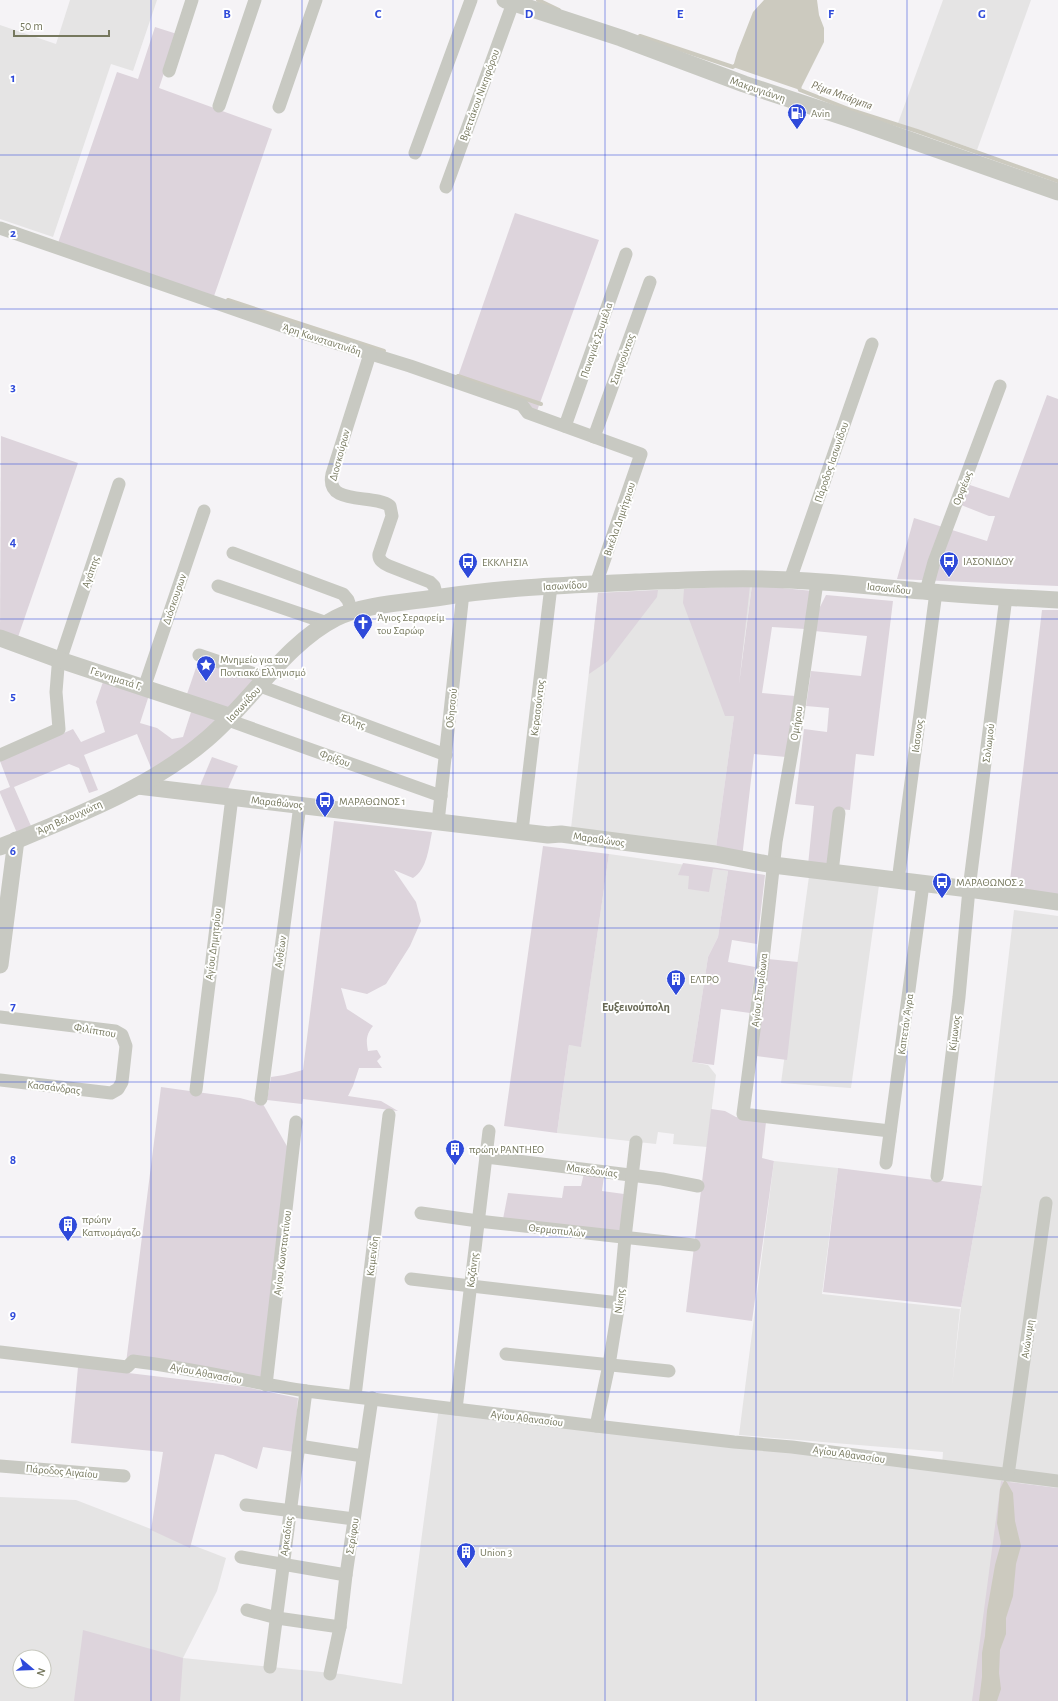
<svg xmlns="http://www.w3.org/2000/svg" width="1058" height="1701" font-family="'Alegreya Sans',sans-serif">
<style>
.built{fill:#e5e4e4;fill-rule:evenodd}
.green{fill:#ddd4dc}
.water{fill:#cccabf}
.lines{fill:none;stroke-linecap:round;stroke-linejoin:round}
.stream{stroke:#cccabf;stroke-width:4}
.minor{stroke:#c8c9c2;stroke-width:13}
.tertiary{stroke:#c8c9c2;stroke-width:17}
.grid{fill:none;stroke:#2f4ada;stroke-width:1;stroke-opacity:0.55}
.labels{text-anchor:middle;stroke-width:4;stroke-linejoin:round;paint-order:stroke}
.street-label{font-size:11px;fill:#76785e;stroke:#fff}
.poi-label{font-size:11px;fill:#76785e;stroke:#fff;text-anchor:start}
.water-label{font-size:12px;font-style:italic;fill:#78755e;stroke:#fff}
.neighbourhood-label{font-size:12px;font-weight:bold;fill:#676854;stroke:#fff}
.grid-label{font-size:13px;text-anchor:middle;font-weight:bold;fill:#2f4ada;stroke:#fff;stroke-width:4;stroke-linejoin:round;paint-order:stroke}
</style>
<rect width="100%" height="100%" fill="#f5f3f6"/>
<!-- built -->
<g class="built">
<polygon points="70,0 157,0 133,71 111,64 53,237 0,219 0,25 56,44"/>
<polygon points="943,0 1031,0 977,150 898,123"/>
<polygon points="752,585 715,855 570,837 598,593"/>
<polygon points="609,854 728,871 718,937 708,957 692,1062 708,1065 716,1075 707,1147 673,1144 674,1134 658,1132 656,1144 557,1133 569,1045 581,1046"/>
<polygon points="810,869 880,878 851,1088 781,1083"/>
<path d="M1014,910L1058,916V1488L1002,1481L976,1701H0V1497L76,1500L226,1558L217,1591L183,1658L341,1674L402,1684L439,1407L942,1466L943,1452L739,1435L774,1161L838,1168L822,1294L960,1309L952,1386L961,1307L982,1186ZM20,1657H44V1681H20Z"/>
</g>
<!-- green -->
<g class="green">
<polygon points="155,27 177,34 159,88 272,129 213,299 58,243 117,72 138,79"/>
<polygon points="515,213 599,240 537,411 456,382"/>
<polygon points="1047,395 1058,399 1058,586 897,579 914,518 987,541 995,516 989,516 956,503 964,483 1009,498"/>
<polygon points="1,436 78,463 18,637 0,631"/>
<polygon points="752,585 813,591 805,629 772,627 762,693 795,696 786,757 754,754 742,858 715,855 734,716 725,716 683,603 684,589 750,586 739,684"/>
<polygon points="658,590 657,597 608,661 589,674 598,593"/>
<polygon points="826,595 893,601 874,756 856,754 850,810 838,809 829,868 808,865 814,806 795,804 804,729 827,732 829,708 806,706 811,671 861,676 867,636 814,631 816,615"/>
<polygon points="1042,610 1058,610 1058,895 1009,889"/>
<polygon points="199,659 256,679 227,712 186,697"/>
<polygon points="104,679 149,695 140,723 157,728 172,739 183,737 192,709 220,719 189,745 152,770 137,734 84,755 98,790 89,793 79,768 69,764 14,787 31,826 17,833 0,793 0,791 10,787 0,761 73,729 81,742 105,732 96,702"/>
<polygon points="212,757 238,766 227,791 199,788"/>
<path d="M334,821L432,832C429,847 427,870 413,878L394,870L416,902L421,921L410,946L386,984L367,994L341,988L347,1009L373,1026C366,1035 366,1040 368,1051L377,1050L381,1057L377,1061L382,1068H359L353,1086L348,1096L381,1101L398,1111L303,1099L302,1104L267,1100L271,1077L284,1075L303,1070Z"/>
<polygon points="543,846 609,854 581,1047 569,1045 557,1133 504,1126"/>
<polygon points="683,863 765,875 757,944 732,940 728,962 755,967 750,1013 721,1009 714,1065 692,1062 708,957 718,937 728,871 713,869 709,892 688,889 689,876 678,875"/>
<polygon points="768,959 798,962 787,1060 756,1056"/>
<polygon points="161,1087 240,1098 263,1104 288,1148 262,1379 126,1363"/>
<polygon points="711,1109 725,1111 736,1117 766,1122 762,1158 774,1161 752,1321 686,1312"/>
<polygon points="838,1168 982,1186 961,1307 823,1292"/>
<polygon points="584,1173 604,1176 602,1191 624,1194 622,1231 503,1219 508,1193 562,1198 564,1186 581,1186"/>
<polygon points="78,1367 246,1387 298,1398 294,1452 263,1447 257,1469 223,1455 215,1454 190,1548 151,1530 163,1452 71,1443"/>
<polygon points="1001,1481 1058,1488 1058,1701 972,1701"/>
<polygon points="83,1630 183,1658 180,1701 74,1701"/>
</g>
<!-- water -->
<g class="water">
<polygon points="764,0 817,0 819,15 824,28 824,42 800,90 733,67 737,53 753,12"/>
<polygon points="1005,1479 1013,1493 1015,1521 1021,1546 1016,1564 1013,1596 1006,1618 1006,1634 1000,1650 999,1673 1001,1689 997,1701 979,1701 982,1677 982,1653 985,1636 987,1611 995,1565 1001,1543 997,1523 1000,1489"/>
</g>
<g class="lines">
<!-- stream -->
<g class="stream">
<polyline points="538,0 559,10"/>
<polyline points="640,36 733,67 737,64"/>
<polyline points="799,87 800,90 851,110 917,131 1058,181"/>
<polyline points="228,300 384,351"/>
<polyline points="458,376 541,404"/>
</g>
<!-- minor -->
<g class="minor">
<polyline points="169,71 192,0"/>
<polyline points="219,106 255,0"/>
<polyline points="279,107 316,0"/>
<polyline points="415,153 471,0"/>
<polyline points="446,187 513,3"/>
<polyline points="0,228 300,332 410,366 522,405 528,413 641,454 596,584"/>
<path d="M370,354L332,474C325,507 374,493 390,506L392,516L379,554C378,560 384,564 389,566L430,582L434,586L437,597"/>
<polyline points="565,426 626,254"/>
<polyline points="594,437 650,282"/>
<polyline points="233,553 343,594 348,600 352,612"/>
<polyline points="790,580 872,344"/>
<polyline points="817,582 796,728 776,842 762,969 743,1114 890,1131"/>
<polyline points="218,586 327,623"/>
<polyline points="926,591 934,562 1000,386"/>
<polyline points="199,655 267,678"/>
<polyline points="260,686 446,755"/>
<polyline points="144,688 204,511"/>
<polyline points="228,720 441,796"/>
<polyline points="0,755 59,729 56,692 58,667 119,484"/>
<polyline points="438,822 463,593"/>
<polyline points="522,831 551,586"/>
<polyline points="832,872 839,813"/>
<polyline points="898,881 936,592"/>
<polyline points="0,1017 115,1031 122,1035 126,1046 122,1082 118,1089 111,1093 0,1080"/>
<polyline points="196,1090 232,797"/>
<polyline points="261,1099 300,805"/>
<polyline points="486,1157 662,1179 698,1186"/>
<polyline points="886,1163 923,884"/>
<polyline points="937,1176 959,997 969,889 1006,597"/>
<polyline points="421,1213 478,1221 694,1245"/>
<polyline points="411,1279 619,1303"/>
<path d="M0,1352L127,1367L133,1361C191,1368 248,1382 306,1391L596,1426L734,1442L792,1447L1058,1481"/>
<polyline points="506,1354 669,1371"/>
<polyline points="266,1385 296,1122"/>
<polyline points="355,1396 389,1115"/>
<polyline points="456,1409 489,1131"/>
<polyline points="596,1426 609,1365 619,1303 625,1238 636,1142"/>
<polyline points="299,1446 363,1456"/>
<polyline points="0,1466 124,1476"/>
<polyline points="1008,1475 1046,1203"/>
<polyline points="246,1505 354,1519"/>
<polyline points="241,1557 346,1575"/>
<polyline points="247,1610 277,1618 340,1627"/>
<polyline points="270,1667 306,1391"/>
<polyline points="330,1674 340,1627 346,1575 372,1398"/>
</g>
<!-- tertiary -->
<g class="tertiary">
<polyline points="505,0 621,38 744,84 853,120 1058,192"/>
<polyline points="0,638 60,660 232,717"/>
<polyline points="138,786 548,835 561,834 715,854 773,865 969,889 1058,902"/>
<path d="M0,847C71,818 149,789 207,739C251,702 285,644 336,618C363,604 411,602 442,597C506,587 571,585 636,582C687,580 739,577 790,580C838,582 885,588 932,592C974,596 1016,598 1058,600"/>
<polyline points="0,965 16,840"/>
</g>
</g>
<!-- grid -->
<path class="grid" d="M151,0V1701M302,0V1701M453,0V1701M605,0V1701M756,0V1701M907,0V1701M0,155H1058M0,309H1058M0,464H1058M0,619H1058M0,773H1058M0,928H1058M0,1082H1058M0,1237H1058M0,1392H1058M0,1546H1058"/>
<!-- icons -->
<defs>
<symbol id="fuel-pin" viewBox="-11 -11 22 30"><path d="M0 17L-7.5 6A9.5 9.5 0 1 1 7.5 6Z" fill="#2f4ada" stroke="#fff"/><path d="M-5.5-6h7V0h2V4h1.3V-2.5L3-4.5l.8-.8L6-3V5H2.5V1h-1V6h-7ZM-4.2-4.7v3.2H.2V-4.7Z" fill="#fff"/></symbol>
<symbol id="bus-pin" viewBox="-11 -11 22 30"><path d="M0 17L-7.5 6A9.5 9.5 0 1 1 7.5 6Z" fill="#2f4ada" stroke="#fff"/><path d="M-5-6H5V4H4V6H2V4H-2V6H-4V4H-5ZM-3.5-4V0h7V-4ZM-3.5 1.2v1.5H-2V1.2ZM2 1.2v1.5H3.5V1.2Z" fill="#fff"/></symbol>
<symbol id="church-pin" viewBox="-11 -11 22 30"><path d="M0 17L-7.5 6A9.5 9.5 0 1 1 7.5 6Z" fill="#2f4ada" stroke="#fff"/><path d="M-1.2-6h2.4v3.5h3.3v2.4h-3.3V6h-2.4V-.1h-3.3v-2.4h3.3Z" fill="#fff"/></symbol>
<symbol id="sight-pin" viewBox="-11 -11 22 30"><path d="M0 17L-7.5 6A9.5 9.5 0 1 1 7.5 6Z" fill="#2f4ada" stroke="#fff"/><path d="M0-6L1.8-2.2L6-1.7L2.9 1.2L3.7 5.4L0 3.3L-3.7 5.4L-2.9 1.2L-6-1.7L-1.8-2.2Z" fill="#fff"/></symbol>
<symbol id="building-pin" viewBox="-11 -11 22 30"><path d="M0 17L-7.5 6A9.5 9.5 0 1 1 7.5 6Z" fill="#2f4ada" stroke="#fff"/><path d="M-4-6H4V6H1V3H-1V6H-4ZM-2.5-4.3h1.7v1.8h-1.7ZM.8-4.3h1.7v1.8H.8ZM-2.5-1h1.7V.8h-1.7ZM.8-1h1.7V.8H.8Z" fill="#fff"/></symbol>
</defs>
<g fill-rule="evenodd">
<use href="#fuel-pin" x="786" y="102" width="22" height="30"/>
<use href="#bus-pin" x="938" y="550" width="22" height="30"/>
<use href="#bus-pin" x="457" y="551" width="22" height="30"/>
<use href="#church-pin" x="352" y="612" width="22" height="30"/>
<use href="#sight-pin" x="195" y="654" width="22" height="30"/>
<use href="#bus-pin" x="314" y="790" width="22" height="30"/>
<use href="#bus-pin" x="931" y="871" width="22" height="30"/>
<use href="#building-pin" x="665" y="968" width="22" height="30"/>
<use href="#building-pin" x="444" y="1138" width="22" height="30"/>
<use href="#building-pin" x="57" y="1214" width="22" height="30"/>
<use href="#building-pin" x="455" y="1541" width="22" height="30"/>
</g>
<g class="labels">
<!-- street labels -->
<g class="street-label">
<text transform="translate(758 89) rotate(19)" y="4">Μακρυγιάννη</text>
<text transform="translate(479 95) rotate(-70)" y="4">Βρεττάκου Νικηφόρου</text>
<text transform="translate(322 339) rotate(18)" y="4">Άρη Κωνσταντινίδη</text>
<text transform="translate(596 340) rotate(-71)" y="4">Παναγιάς Σουμέλα</text>
<text transform="translate(622 359) rotate(-70)" y="4">Σαμψούντος</text>
<text transform="translate(339 455) rotate(-75)" y="4">Διοσκούρων</text>
<text transform="translate(831 462) rotate(-71)" y="4">Πάροδος Ιασωνίδου</text>
<text transform="translate(962 488) rotate(-69)" y="4">Ορφέως</text>
<text transform="translate(619 519) rotate(-71)" y="4">Βικέλα Δημήτριου</text>
<text transform="translate(90 572) rotate(-71)" y="4">Αγάπης</text>
<text transform="translate(565 585) rotate(-3)" y="4">Ιασωνίδου</text>
<text transform="translate(889 588) rotate(6)" y="4">Ιασωνίδου</text>
<text transform="translate(174 599) rotate(-71)" y="4">Διόσκουρων</text>
<text transform="translate(116 678) rotate(18)" y="4">Γεννηματά Γ.</text>
<text transform="translate(243 704) rotate(-47)" y="4">Ιασωνίδου</text>
<text transform="translate(451 708) rotate(-84)" y="4">Οδησσού</text>
<text transform="translate(537 708) rotate(-83)" y="4">Κερασούντος</text>
<text transform="translate(353 721) rotate(20)" y="4">Έλλης</text>
<text transform="translate(796 723) rotate(-81)" y="4">Ομήρου</text>
<text transform="translate(917 736) rotate(-82)" y="4">Ιάσονος</text>
<text transform="translate(988 743) rotate(-83)" y="4">Σολωμού</text>
<text transform="translate(335 758) rotate(20)" y="4">Φρίξου</text>
<text transform="translate(277 802) rotate(6)" y="4">Μαραθώνος</text>
<text transform="translate(69 817) rotate(-24)" y="4">Άρη Βελουχιώτη</text>
<text transform="translate(599 839) rotate(8)" y="4">Μαραθώνος</text>
<text transform="translate(213 944) rotate(-83)" y="4">Αγίου Δημητρίου</text>
<text transform="translate(280 952) rotate(-82)" y="4">Ανθέων</text>
<text transform="translate(759 990) rotate(-83)" y="4">Αγίου Σπυρίδωνα</text>
<text transform="translate(905 1024) rotate(-82)" y="4">Καπετάν Άγρα</text>
<text transform="translate(95 1030) rotate(10)" y="4">Φιλίππου</text>
<text transform="translate(954 1033) rotate(-83)" y="4">Κίμωνος</text>
<text transform="translate(54 1087) rotate(7)" y="4">Κασσάνδρας</text>
<text transform="translate(592 1170) rotate(7)" y="4">Μακεδονίας</text>
<text transform="translate(557 1230) rotate(6)" y="4">Θερμοπυλών</text>
<text transform="translate(282 1253) rotate(-83)" y="4">Αγίου Κωνσταντίνου</text>
<text transform="translate(372 1256) rotate(-83)" y="4">Καμενίδη</text>
<text transform="translate(472 1270) rotate(-83)" y="4">Κοζάνης</text>
<text transform="translate(619 1301) rotate(-83)" y="4">Νίκης</text>
<text transform="translate(1027 1339) rotate(-82)" y="4">Ανώνυμη</text>
<text transform="translate(206 1373) rotate(11)" y="4">Αγίου Αθανασίου</text>
<text transform="translate(527 1418) rotate(7)" y="4">Αγίου Αθανασίου</text>
<text transform="translate(849 1454) rotate(8)" y="4">Αγίου Αθανασίου</text>
<text transform="translate(62 1471) rotate(5)" y="4">Πάροδος Αιγαίου</text>
<text transform="translate(286 1536) rotate(-82)" y="4">Αρκαδίας</text>
<text transform="translate(352 1536) rotate(-81)" y="4">Σερίφου</text>
</g>
<!-- poi labels -->
<g class="poi-label">
<text x="811" y="117">Avin</text>
<text x="963" y="565">ΙΑΣΟΝΙΔΟΥ</text>
<text x="482" y="566">ΕΚΚΛΗΣΙΑ</text>
<text x="377" y="621">Άγιος Σεραφείμ<tspan x="377" dy="13">του Σαρώφ</tspan></text>
<text x="220" y="663">Μνημείο για τον<tspan x="220" dy="13">Ποντιακό Ελληνισμό</tspan></text>
<text x="339" y="805">ΜΑΡΑΘΩΝΟΣ 1</text>
<text x="956" y="886">ΜΑΡΑΘΩΝΟΣ 2</text>
<text x="690" y="983">ΕΛΤΡΟ</text>
<text x="469" y="1153">πρώην PANTHEO</text>
<text x="82" y="1223">πρώην<tspan x="82" dy="13">Καπνομάγαζο</tspan></text>
<text x="480" y="1556">Union 3</text>
</g>
<!-- water labels -->
<g class="water-label">
<text transform="translate(842 95) rotate(20)" y="4">Ρέμα Μπάρμπα</text>
</g>
<!-- neighbourhood labels -->
<g class="neighbourhood-label">
<text x="636" y="1011">Ευξεινούπολη</text>
</g>
</g>
<g class="grid-label">
<text x="227" y="18">B</text>
<text x="378" y="18">C</text>
<text x="529" y="18">D</text>
<text x="680" y="18">E</text>
<text x="831" y="18">F</text>
<text x="982" y="18">G</text>
<text x="13" y="82">1</text>
<text x="13" y="237">2</text>
<text x="13" y="391">3</text>
<text x="13" y="546">4</text>
<text x="13" y="700">5</text>
<text x="13" y="855">6</text>
<text x="13" y="1010">7</text>
<text x="13" y="1164">8</text>
<text x="13" y="1319">9</text>
</g>
<!-- north arrow -->
<g transform="translate(32 1669) rotate(109)"><circle r="19" fill="#ffffff" stroke="#c8c9bf"/>
<path d="M0-3L7 15L0 10L-7 15Z" fill="#2f4ada"/>
<text y="-6" font-size="11" font-weight="bold" text-anchor="middle" fill="#76785e">N</text>
</g>
<!-- scale -->
<path d="M14 30v6h95v-6" fill="none" stroke="#76785e" stroke-width="2"/>
<text x="20" y="30" font-size="12" fill="#76785e" stroke="#ffffff" stroke-width="3" paint-order="stroke">50 m</text>
</svg>
